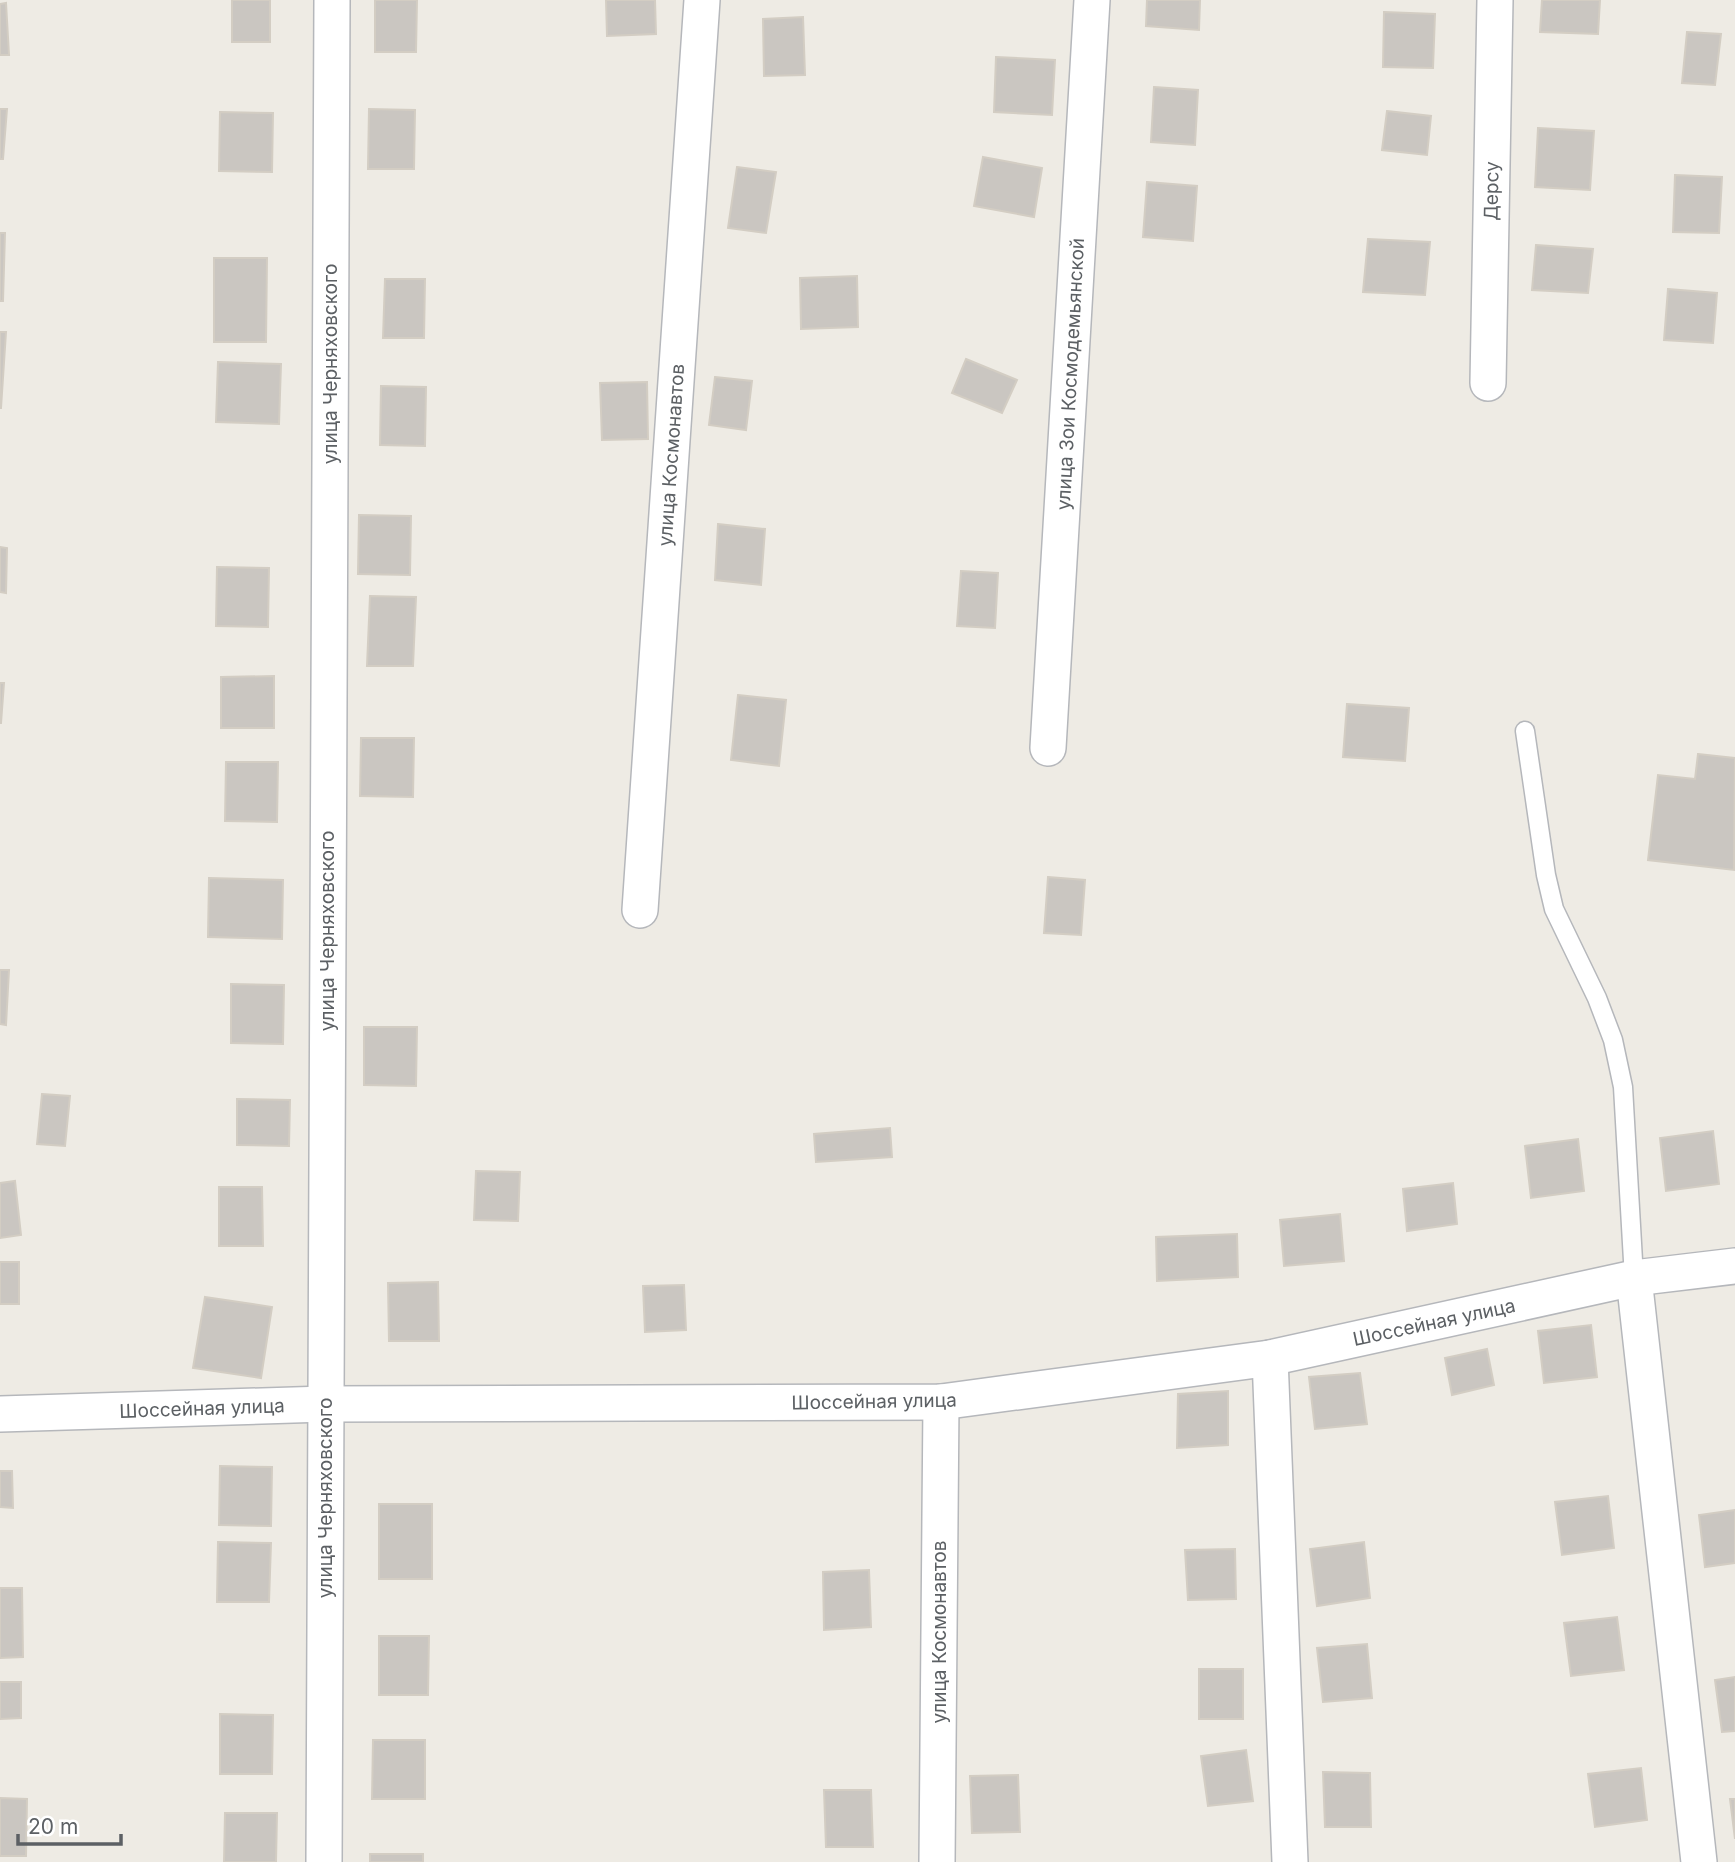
<svg xmlns="http://www.w3.org/2000/svg" width="1735" height="1862" font-family="Inter,sans-serif">
<style>
.building{fill:#cac6c1;stroke:#d3cdc3;stroke-width:2}
.lines{fill:none;stroke-linecap:round;stroke-linejoin:round}
.service-casing{stroke:#b5b7bb;stroke-width:21}
.minor-casing{stroke:#b5b7bb;stroke-width:38}
.service{stroke:#fff;stroke-width:18}
.minor{stroke:#fff;stroke-width:35}
.labels{text-anchor:middle;stroke-width:6;stroke-linejoin:round;paint-order:stroke}
.street-label{font-size:19px;fill:#5c6064;stroke:#fff}
</style>
<rect width="100%" height="100%" fill="#eeebe4"/>
<!-- building -->
<g class="building">
<rect x="232" y="0" width="38" height="42"/>
<polygon points="375,0 417,0 416,52 375,52"/>
<polygon points="606,0 655,0 656,34 607,36"/>
<polygon points="1147,0 1200,0 1199,30 1146,26"/>
<polygon points="1542,0 1600,0 1598,34 1540,32"/>
<polygon points="6,3 9,55 0,55 0,4"/>
<polygon points="1384,12 1435,14 1433,68 1383,67"/>
<polygon points="803,17 805,75 764,76 763,19"/>
<polygon points="1687,32 1721,34 1715,85 1682,83"/>
<polygon points="996,57 1055,60 1052,115 994,112"/>
<polygon points="1154,87 1198,90 1195,145 1151,142"/>
<polygon points="0,109 7,109 3,159 0,159"/>
<polygon points="369,109 415,110 414,169 368,169"/>
<polygon points="1387,111 1431,116 1427,155 1382,150"/>
<polygon points="220,112 273,113 272,172 219,171"/>
<polygon points="1538,128 1594,131 1590,190 1535,187"/>
<polygon points="983,157 1042,168 1034,217 974,206"/>
<polygon points="737,167 776,172 766,233 728,228"/>
<polygon points="1675,175 1722,177 1719,233 1673,232"/>
<polygon points="1147,182 1197,186 1193,241 1143,237"/>
<polygon points="0,233 5,233 3,301 0,301"/>
<polygon points="1368,239 1430,242 1425,295 1363,292"/>
<polygon points="1536,245 1593,249 1588,293 1532,290"/>
<polygon points="214,258 267,258 266,342 214,342"/>
<polygon points="857,276 858,327 801,329 800,278"/>
<polygon points="385,279 425,279 424,338 383,338"/>
<polygon points="1668,289 1717,293 1713,343 1664,340"/>
<polygon points="0,332 6,332 1,408 0,408"/>
<polygon points="966,359 1017,380 1002,413 952,393"/>
<polygon points="218,362 281,364 279,424 216,422"/>
<polygon points="715,377 752,381 746,430 709,425"/>
<polygon points="647,382 648,439 602,440 600,383"/>
<polygon points="381,386 426,387 425,446 380,445"/>
<polygon points="359,515 411,516 410,575 358,574"/>
<polygon points="718,524 765,529 761,585 715,580"/>
<polygon points="0,547 7,548 6,593 0,592"/>
<polygon points="217,567 269,568 268,627 216,626"/>
<polygon points="961,571 998,573 995,628 957,626"/>
<polygon points="370,596 416,597 413,666 367,666"/>
<polygon points="274,676 274,728 221,728 221,677"/>
<polygon points="0,683 4,683 1,723 0,723"/>
<polygon points="738,695 786,700 779,766 731,760"/>
<polygon points="1347,704 1409,708 1405,761 1343,757"/>
<polygon points="361,738 414,738 413,797 360,796"/>
<polygon points="1698,754 1735,758 1734,870 1648,860 1658,775 1695,779"/>
<polygon points="226,762 278,762 277,822 225,821"/>
<polygon points="1048,877 1085,880 1081,935 1044,933"/>
<polygon points="209,878 283,880 282,939 208,937"/>
<polygon points="0,970 9,970 6,1025 0,1024"/>
<polygon points="231,984 284,985 283,1044 231,1043"/>
<polygon points="364,1027 417,1027 416,1086 364,1085"/>
<polygon points="42,1094 70,1096 65,1146 37,1144"/>
<polygon points="237,1099 290,1100 289,1146 237,1145"/>
<polygon points="890,1128 892,1157 816,1162 814,1134"/>
<polygon points="1713,1131 1719,1184 1666,1191 1660,1138"/>
<polygon points="1578,1139 1584,1191 1531,1198 1525,1146"/>
<polygon points="476,1171 520,1172 518,1221 474,1220"/>
<polygon points="15,1181 21,1235 0,1238 0,1183"/>
<polygon points="1453,1183 1457,1224 1407,1231 1403,1189"/>
<polygon points="219,1187 262,1187 263,1246 219,1246"/>
<polygon points="1340,1214 1344,1261 1284,1266 1280,1220"/>
<polygon points="1237,1234 1238,1277 1157,1281 1156,1237"/>
<rect x="0" y="1262" width="19" height="42"/>
<polygon points="438,1282 439,1341 389,1341 388,1283"/>
<polygon points="684,1285 686,1330 645,1332 643,1286"/>
<polygon points="205,1297 272,1307 261,1378 193,1368"/>
<polygon points="1591,1325 1597,1377 1544,1383 1538,1331"/>
<polygon points="1487,1349 1494,1385 1452,1395 1445,1358"/>
<polygon points="1360,1373 1367,1424 1315,1429 1309,1377"/>
<polygon points="1228,1391 1228,1445 1177,1448 1178,1394"/>
<polygon points="220,1466 272,1467 271,1526 219,1525"/>
<polygon points="0,1471 12,1471 13,1508 0,1507"/>
<polygon points="1608,1496 1614,1548 1562,1555 1555,1502"/>
<rect x="379" y="1504" width="53" height="75"/>
<polygon points="1735,1510 1735,1563 1705,1567 1699,1515"/>
<polygon points="218,1542 271,1543 269,1602 217,1602"/>
<polygon points="1364,1542 1370,1598 1317,1606 1310,1549"/>
<polygon points="1235,1549 1236,1599 1188,1600 1185,1550"/>
<polygon points="869,1570 871,1627 824,1630 823,1572"/>
<polygon points="0,1588 22,1588 23,1657 0,1658"/>
<polygon points="1617,1617 1624,1670 1571,1676 1564,1623"/>
<polygon points="379,1636 429,1636 428,1695 379,1695"/>
<polygon points="1367,1644 1372,1698 1323,1702 1317,1648"/>
<rect x="1199" y="1669" width="44" height="50"/>
<polygon points="1735,1677 1735,1731 1722,1732 1715,1680"/>
<polygon points="0,1682 21,1682 21,1718 0,1719"/>
<polygon points="220,1714 273,1715 272,1774 220,1774"/>
<polygon points="373,1740 425,1740 425,1799 372,1799"/>
<polygon points="1246,1750 1253,1801 1208,1806 1201,1756"/>
<polygon points="1641,1768 1647,1820 1595,1827 1588,1774"/>
<polygon points="1323,1772 1370,1773 1371,1827 1325,1827"/>
<polygon points="1018,1775 1020,1832 972,1833 970,1776"/>
<polygon points="824,1790 871,1790 873,1847 826,1847"/>
<polygon points="0,1798 27,1799 26,1856 0,1856"/>
<polygon points="1730,1799 1735,1799 1735,1839"/>
<polygon points="225,1813 277,1813 276,1862 224,1862"/>
<rect x="370" y="1854" width="53" height="8"/>
</g>
<g class="lines">
<defs>
<polyline id="service" points="1525,731 1546,875 1554,909 1597,998 1613,1040 1623,1087 1634,1278"/>
<g id="minor">
<polyline points="1488,383 1495,0"/>
<polyline points="1048,748 1092,0"/>
<polyline points="640,910 702,0"/>
<polyline points="1634,1278 1699,1862"/>
<polyline points="1270,1358 1290,1862"/>
<polyline points="0,1414 325,1404 941,1402 1270,1358 1634,1278 1735,1266"/>
<polyline points="324,1862 332,0"/>
<polyline points="937,1862 941,1402"/>
</g>
</defs>
<!-- service casing -->
<use href="#service" class="service-casing"/>
<!-- minor casing -->
<use href="#minor" class="minor-casing"/>
<!-- service -->
<use href="#service" class="service"/>
<!-- minor -->
<use href="#minor" class="minor"/>
</g>
<g class="labels">
<!-- street labels -->
<g class="street-label">
<text transform="translate(1491 191) rotate(-89)" y="7">Дерсу</text>
<text transform="translate(330 364) rotate(-90)" y="7">улица Черняховского</text>
<text transform="translate(1070 374) rotate(-87)" y="7">улица Зои Космодемьянской</text>
<text transform="translate(671 455) rotate(-86)" y="7">улица Космонавтов</text>
<text transform="translate(327 931) rotate(-90)" y="7">улица Черняховского</text>
<text transform="translate(1434 1322) rotate(-12)" y="7">Шоссейная улица</text>
<text transform="translate(874 1401) rotate(-1)" y="7">Шоссейная улица</text>
<text transform="translate(202 1408) rotate(-2)" y="7">Шоссейная улица</text>
<text transform="translate(325 1498) rotate(-90)" y="7">улица Черняховского</text>
<text transform="translate(939 1632) rotate(-90)" y="7">улица Космонавтов</text>
</g>
</g>
<!-- scale -->
<path d="M18 1834v10h103v-10" fill="none" stroke="#5c6064" stroke-width="3.5"/>
<text x="28" y="1834" font-size="21" fill="#5c6064" stroke="#ffffff" stroke-width="5" paint-order="stroke">20 m</text>
</svg>
